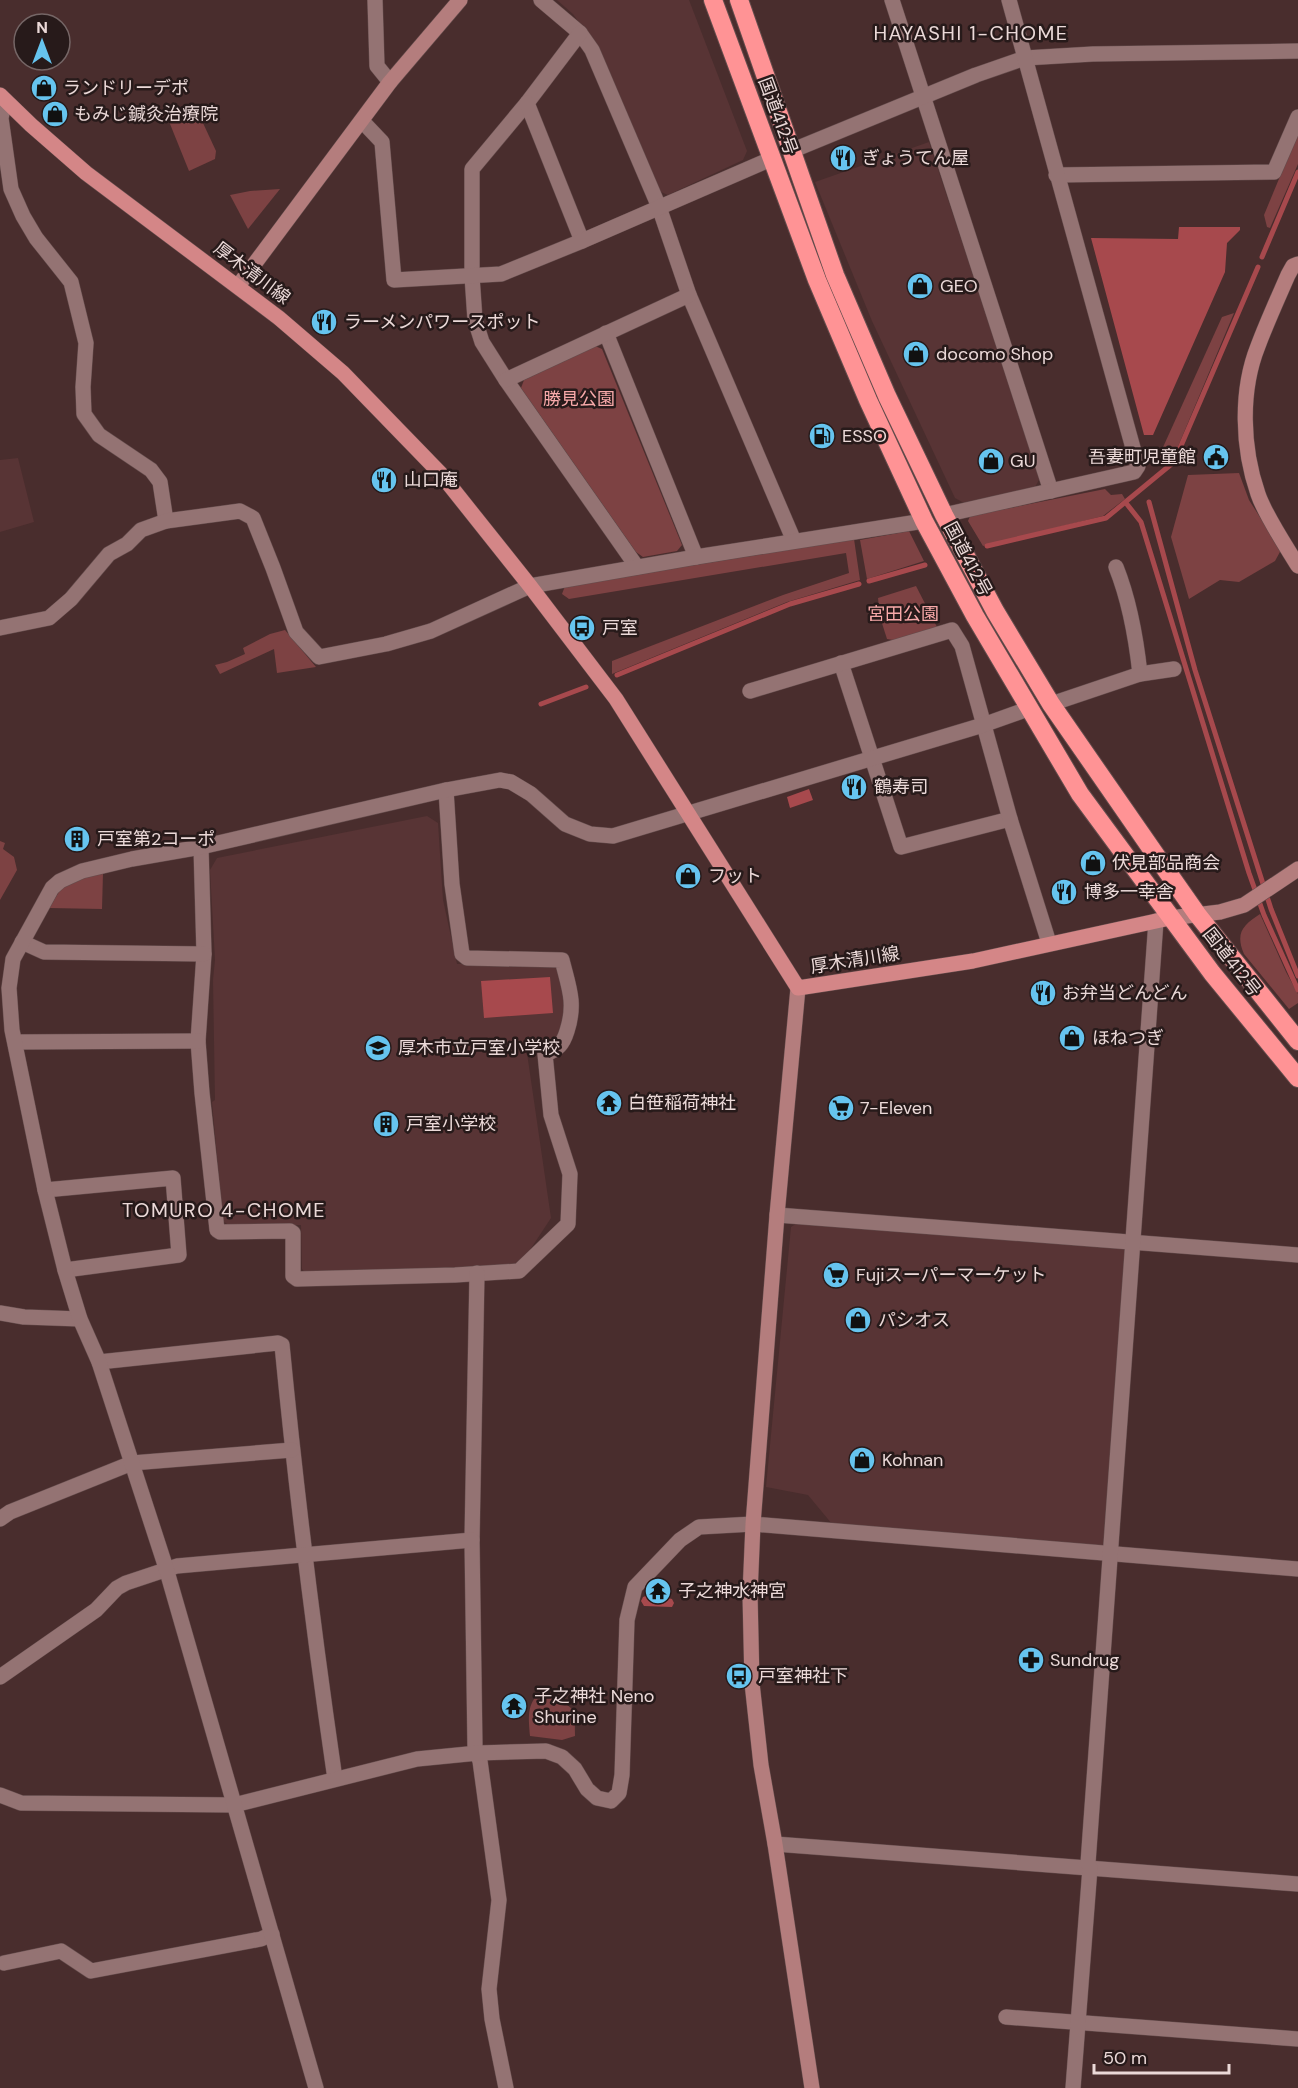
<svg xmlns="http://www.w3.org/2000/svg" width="1298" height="2088" font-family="'DM Sans','Noto Sans JP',sans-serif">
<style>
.built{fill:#583435}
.green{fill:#7d4243}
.water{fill:#a7494d}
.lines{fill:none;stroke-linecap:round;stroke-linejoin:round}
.stream{stroke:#a7494d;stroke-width:5}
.street-casing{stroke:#644c4c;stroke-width:16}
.secondary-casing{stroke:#644c4c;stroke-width:16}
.primary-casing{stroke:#644c4c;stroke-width:16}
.highway-casing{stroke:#644c4c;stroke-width:20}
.street{stroke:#947373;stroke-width:15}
.secondary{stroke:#b47d7d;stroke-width:15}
.primary{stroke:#d48687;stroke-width:15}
.highway{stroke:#ff9395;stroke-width:18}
.labels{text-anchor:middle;stroke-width:5;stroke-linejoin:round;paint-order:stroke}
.poi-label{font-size:18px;fill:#ebd9d8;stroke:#271a1a;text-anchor:start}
.street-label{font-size:18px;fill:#ebd9d8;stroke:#271a1a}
.park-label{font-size:18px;fill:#f8a9a9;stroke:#271a1a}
.neighbourhood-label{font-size:20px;letter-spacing:1.5px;fill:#ebd9d8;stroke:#271a1a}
</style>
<rect width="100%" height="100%" fill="#492d2d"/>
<!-- built -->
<g class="built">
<polygon points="557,0 689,0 747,151 743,160 668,195 659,191 600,51 573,14"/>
<polygon points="929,142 1040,478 1035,487 964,503 955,498 872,321 815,182"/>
<polygon points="18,458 34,522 0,532 0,460"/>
<polygon points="427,816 438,823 443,900 457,964 553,960 562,968 569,1006 556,1044 527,1053 551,1218 520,1265 307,1275 302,1269 301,1225 230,1226 223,1221 212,1102 215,1100 213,980 215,960 210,870 217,858"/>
<polygon points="799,1222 1126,1248 1106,1540 1102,1546 832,1524 808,1495 766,1487 791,1227"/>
</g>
<!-- green -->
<g class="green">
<polygon points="196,108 216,151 215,159 189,171 168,119"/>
<polygon points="1298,133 1298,164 1270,228 1267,227 1264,215"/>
<polygon points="280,189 248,229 230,195 250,191"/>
<polygon points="1234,313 1174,456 1167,463 1159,456 1222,317"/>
<polygon points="595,346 602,349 682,545 677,551 643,557 636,552 521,388 524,380"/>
<polygon points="1239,473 1249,500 1281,550 1275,561 1239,582 1220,580 1189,599 1171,537 1188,475"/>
<polygon points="1105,489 1111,495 1122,494 1125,499 1103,516 983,546 968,521 970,516"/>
<polygon points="909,531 924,561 867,579 860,540"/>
<polygon points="854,539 860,580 787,602 612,674 612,661 783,595 849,573 846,553 569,599 562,594 565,586"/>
<polygon points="916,586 937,627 893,640 887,639 880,617 878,598"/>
<polygon points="285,630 316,667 277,673 274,649 220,674 215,665 227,662 245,654 243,648 270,634"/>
<polygon points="0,841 5,843 3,849 14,857 17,870 0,900"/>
<polygon points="103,873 102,909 49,908 62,887 80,879"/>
<path d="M1260,914L1286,972L1298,994V1003L1289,1009L1244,954C1235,933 1243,925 1260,914Z"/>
<path d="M538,1694L547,1698L548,1696C576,1709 575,1705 575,1736L562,1740L530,1736C529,1720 526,1707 538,1694Z"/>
</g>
<!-- water -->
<g class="water">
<polygon points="1179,227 1240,227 1240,230 1227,243 1225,272 1153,435 1144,435 1091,238 1178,239"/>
<polygon points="809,789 813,800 790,808 787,797"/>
<polygon points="550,977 553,1013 484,1018 481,981"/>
<polygon points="651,1594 672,1599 674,1603 672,1607 644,1606 641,1601 643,1597"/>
</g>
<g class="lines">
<!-- stream -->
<g class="stream">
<polyline points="1262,257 1298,172"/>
<polyline points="1149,502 1195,670 1271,909 1298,976"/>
<polyline points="1126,503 1141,522 1249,873 1264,915 1298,990"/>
<polyline points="987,546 1106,518 1174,462 1258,267"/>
<polyline points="869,581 925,565"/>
<polyline points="617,675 790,604 859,584"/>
<polyline points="541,704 586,687"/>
</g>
<defs>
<g id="street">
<polyline points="375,0 377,66 390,82"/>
<polyline points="541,0 580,33 592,50 659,207 689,295 794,541"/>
<polyline points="892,0 1051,491"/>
<polyline points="580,33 527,103 472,169 472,276 475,320 482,342 506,380 637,567"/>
<polyline points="5,100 1,118 11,189 23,216 36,238 71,282 86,343 83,387 84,414 99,435 151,470 160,482 166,521"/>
<polyline points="527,103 582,241"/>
<polyline points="362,121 382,142 394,280 501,274 582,241 771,159"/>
<polyline points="791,151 976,75 1025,58 1093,54 1298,51"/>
<polyline points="1056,175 1274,172 1298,117"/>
<polyline points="606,333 696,557"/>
<polyline points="506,380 689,295"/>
<polyline points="944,515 1134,472 1138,466 1009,0"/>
<path d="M1116,567C1130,602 1136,637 1140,674"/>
<polyline points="0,628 49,618 71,599 109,554 127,544 141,530 166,521 240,511 253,518 273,568 296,632 319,657 386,644 431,631 530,586 696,557 924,521"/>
<polyline points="841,663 901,847 1010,819"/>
<polyline points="750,691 952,630 962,646 1010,819 1049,943"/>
<polyline points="1051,704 1140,674 1174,669"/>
<path d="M201,847L204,954L198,1041L202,1093L217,1230L220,1232L290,1231L293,1233V1276L297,1279L455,1275L519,1271L568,1224L570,1174L551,1115L545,1054C558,1050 563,1044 567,1031C576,1003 569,988 562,960L467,958L462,954L452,884L446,790"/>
<polyline points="22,942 44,952 204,954"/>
<polyline points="16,1042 198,1041"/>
<polyline points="45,1190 173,1178 179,1255 65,1270"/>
<polyline points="777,1215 1298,1255"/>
<polyline points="477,1273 472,1540 475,1748 480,1761 499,1900 489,1989 492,2019 506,2088"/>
<polyline points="0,1313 24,1317 80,1319"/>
<path d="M99,1362L278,1343L282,1345C296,1490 314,1635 335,1779"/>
<polyline points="0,1519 10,1512 132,1463 292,1450"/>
<polyline points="0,1677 96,1610 117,1588 126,1583 177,1566 472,1540"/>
<polyline points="0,1795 21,1803 234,1805 417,1759 478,1753 546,1751 562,1757 575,1769 587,1789 597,1798 611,1801 619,1793 622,1775 627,1620 635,1587 680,1540 699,1527 753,1524 1298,1569"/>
<polyline points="775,1844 1298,1884"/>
<polyline points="4,1963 61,1951 91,1971 261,1939 272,1934"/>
<polyline points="1006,2017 1298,2039"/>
<polyline points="316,2088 166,1568 99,1362 80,1319 65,1270 45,1190 12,1030 9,988 13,959 52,888 60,881 82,871 132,859 201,847 446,790 500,780 511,782 531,794 565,824 590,834 613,836 983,725 1028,709"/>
<polyline points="1073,2088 1090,1868 1088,1863 1156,921"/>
</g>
<g id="secondary">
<path d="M1298,264L1293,266L1288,275C1278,298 1267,322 1258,346C1240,391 1242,448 1258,494C1265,515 1286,546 1298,566"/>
<polyline points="238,286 390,82 460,0"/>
<polyline points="1170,918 1220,912 1244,905 1298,869"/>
<polyline points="798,988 777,1215 753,1524 750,1594 752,1683 761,1765 775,1844 812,2088"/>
</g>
<polyline id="primary" points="0,95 31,125 86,173 279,318 343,373 440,473 530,586 616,699 798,988 973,961 1170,918"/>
<g id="highway">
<polyline points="713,0 817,280 868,400 924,521 975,616 1080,794 1212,973 1298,1078"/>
<polyline points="739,0 835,275 887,396 944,515 995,611 1051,704 1164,867 1197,914 1298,1041"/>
</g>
</defs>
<!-- street casing -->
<use href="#street" class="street-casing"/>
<!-- secondary casing -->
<use href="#secondary" class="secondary-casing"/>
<!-- primary casing -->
<use href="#primary" class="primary-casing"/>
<!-- highway casing -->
<use href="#highway" class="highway-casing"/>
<!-- street -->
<use href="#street" class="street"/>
<!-- secondary -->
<use href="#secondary" class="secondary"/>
<!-- primary -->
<use href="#primary" class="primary"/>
<!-- highway -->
<use href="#highway" class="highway"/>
</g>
<!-- icons -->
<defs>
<symbol id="shop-disc" viewBox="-11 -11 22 22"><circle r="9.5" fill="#66c4ef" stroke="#271a1a"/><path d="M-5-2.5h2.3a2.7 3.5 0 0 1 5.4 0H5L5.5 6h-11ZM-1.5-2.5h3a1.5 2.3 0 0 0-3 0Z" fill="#111"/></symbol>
<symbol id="restaurant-disc" viewBox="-11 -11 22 22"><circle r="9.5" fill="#66c4ef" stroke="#271a1a"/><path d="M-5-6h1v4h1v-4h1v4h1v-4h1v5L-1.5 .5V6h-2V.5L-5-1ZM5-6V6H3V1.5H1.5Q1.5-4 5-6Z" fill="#111"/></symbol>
<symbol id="fuel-disc" viewBox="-11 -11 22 22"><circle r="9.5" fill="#66c4ef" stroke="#271a1a"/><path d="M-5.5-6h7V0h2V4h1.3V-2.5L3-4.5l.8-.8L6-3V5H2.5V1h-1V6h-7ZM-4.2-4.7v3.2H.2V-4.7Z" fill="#111"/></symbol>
<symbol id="civic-disc" viewBox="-11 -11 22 22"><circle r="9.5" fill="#66c4ef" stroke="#271a1a"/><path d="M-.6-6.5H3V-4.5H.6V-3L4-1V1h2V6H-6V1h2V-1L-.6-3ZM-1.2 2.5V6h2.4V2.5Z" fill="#111"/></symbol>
<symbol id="bus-disc" viewBox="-11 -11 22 22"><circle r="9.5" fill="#66c4ef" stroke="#271a1a"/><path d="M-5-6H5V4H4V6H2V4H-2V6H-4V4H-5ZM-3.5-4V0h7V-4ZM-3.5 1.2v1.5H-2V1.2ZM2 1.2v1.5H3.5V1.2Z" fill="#111"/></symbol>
<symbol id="building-disc" viewBox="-11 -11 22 22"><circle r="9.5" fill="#66c4ef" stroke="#271a1a"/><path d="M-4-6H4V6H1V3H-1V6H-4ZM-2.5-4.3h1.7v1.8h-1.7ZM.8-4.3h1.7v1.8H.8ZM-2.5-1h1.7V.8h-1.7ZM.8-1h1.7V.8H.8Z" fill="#111"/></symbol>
<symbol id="school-disc" viewBox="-11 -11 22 22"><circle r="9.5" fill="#66c4ef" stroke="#271a1a"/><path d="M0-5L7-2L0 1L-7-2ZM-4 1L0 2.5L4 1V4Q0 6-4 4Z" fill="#111"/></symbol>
<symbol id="temple-disc" viewBox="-11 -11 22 22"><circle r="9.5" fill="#66c4ef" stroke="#271a1a"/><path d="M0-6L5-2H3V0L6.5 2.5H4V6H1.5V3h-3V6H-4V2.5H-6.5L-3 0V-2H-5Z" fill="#111"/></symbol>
<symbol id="supermarket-disc" viewBox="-11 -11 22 22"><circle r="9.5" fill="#66c4ef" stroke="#271a1a"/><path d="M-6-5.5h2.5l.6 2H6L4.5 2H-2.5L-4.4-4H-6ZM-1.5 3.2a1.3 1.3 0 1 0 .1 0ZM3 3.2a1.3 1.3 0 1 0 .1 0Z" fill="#111"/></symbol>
<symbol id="pharmacy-disc" viewBox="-11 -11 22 22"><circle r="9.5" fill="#66c4ef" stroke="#271a1a"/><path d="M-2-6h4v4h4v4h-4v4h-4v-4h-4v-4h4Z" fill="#111"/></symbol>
</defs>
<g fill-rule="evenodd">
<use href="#shop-disc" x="29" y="73" width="30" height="30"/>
<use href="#shop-disc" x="40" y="99" width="30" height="30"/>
<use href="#restaurant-disc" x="828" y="143" width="30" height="30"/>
<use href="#shop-disc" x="905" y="271" width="30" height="30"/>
<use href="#restaurant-disc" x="309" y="307" width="30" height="30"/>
<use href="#shop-disc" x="901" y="339" width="30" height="30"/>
<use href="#fuel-disc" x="807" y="421" width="30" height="30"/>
<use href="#civic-disc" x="1201" y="442" width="30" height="30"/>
<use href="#shop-disc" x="976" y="446" width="30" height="30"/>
<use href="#restaurant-disc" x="369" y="465" width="30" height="30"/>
<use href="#bus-disc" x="567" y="613" width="30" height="30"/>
<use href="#restaurant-disc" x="839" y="772" width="30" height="30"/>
<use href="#building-disc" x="62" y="824" width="30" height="30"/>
<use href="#shop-disc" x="1078" y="848" width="30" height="30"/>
<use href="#shop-disc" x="673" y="861" width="30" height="30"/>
<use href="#restaurant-disc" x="1049" y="877" width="30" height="30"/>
<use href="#restaurant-disc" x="1028" y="978" width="30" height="30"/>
<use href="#shop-disc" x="1057" y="1023" width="30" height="30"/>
<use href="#school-disc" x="363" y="1033" width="30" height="30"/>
<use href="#temple-disc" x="594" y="1088" width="30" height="30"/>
<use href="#supermarket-disc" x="826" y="1093" width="30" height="30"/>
<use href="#building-disc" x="371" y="1109" width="30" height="30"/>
<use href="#supermarket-disc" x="821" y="1260" width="30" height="30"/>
<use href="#shop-disc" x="843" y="1305" width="30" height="30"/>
<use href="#shop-disc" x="847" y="1445" width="30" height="30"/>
<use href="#temple-disc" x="643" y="1576" width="30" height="30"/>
<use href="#pharmacy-disc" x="1016" y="1645" width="30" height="30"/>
<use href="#bus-disc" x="724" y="1661" width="30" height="30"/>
<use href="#temple-disc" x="499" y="1691" width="30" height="30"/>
</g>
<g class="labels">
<!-- poi labels -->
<g class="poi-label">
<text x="63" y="94">ランドリーデポ</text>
<text x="74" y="120">もみじ鍼灸治療院</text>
<text x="862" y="164">ぎょうてん屋</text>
<text x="940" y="292">GEO</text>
<text x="344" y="328">ラーメンパワースポット</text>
<text x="936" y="360">docomo Shop</text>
<text x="842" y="442">ESSO</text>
<text x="1196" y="463" text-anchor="end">吾妻町児童館</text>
<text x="1010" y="467">GU</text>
<text x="404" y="486">山口庵</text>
<text x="602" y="634">戸室</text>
<text x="874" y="793">鶴寿司</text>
<text x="97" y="845">戸室第2コーポ</text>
<text x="1112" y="869">伏見部品商会</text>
<text x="708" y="882">フット</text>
<text x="1084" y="898">博多一幸舎</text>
<text x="1062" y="999">お弁当どんどん</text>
<text x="1092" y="1044">ほねつぎ</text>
<text x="398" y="1054">厚木市立戸室小学校</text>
<text x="628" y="1109">白笹稲荷神社</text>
<text x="860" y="1114">7-Eleven</text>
<text x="406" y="1130">戸室小学校</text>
<text x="856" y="1281">Fujiスーパーマーケット</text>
<text x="878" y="1326">パシオス</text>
<text x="882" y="1466">Kohnan</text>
<text x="678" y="1597">子之神水神宮</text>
<text x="1050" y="1666">Sundrug</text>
<text x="758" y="1682">戸室神社下</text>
<text x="534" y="1702">子之神社 Neno<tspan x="534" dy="21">Shurine</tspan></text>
</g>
<!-- street labels -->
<g class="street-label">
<text transform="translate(778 116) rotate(70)" y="6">国道412号</text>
<text transform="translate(252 273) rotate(37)" y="6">厚木清川線</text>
<text transform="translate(968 559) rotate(62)" y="6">国道412号</text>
<text transform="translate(855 960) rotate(-9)" y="6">厚木清川線</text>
<text transform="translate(1232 962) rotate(52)" y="6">国道412号</text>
</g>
<!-- park labels -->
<g class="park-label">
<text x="579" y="405">勝見公園</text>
<text x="903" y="620">宮田公園</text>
</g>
<!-- neighbourhood labels -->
<g class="neighbourhood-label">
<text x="971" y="40">HAYASHI 1-CHOME</text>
<text x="224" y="1217">TOMURO 4-CHOME</text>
</g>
</g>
<!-- north arrow -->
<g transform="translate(42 42)"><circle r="28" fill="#271a1a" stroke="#756666" stroke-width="1.5"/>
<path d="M0-4.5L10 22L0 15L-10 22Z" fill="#66c4ef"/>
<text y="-9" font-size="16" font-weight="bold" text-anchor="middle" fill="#ebd9d8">N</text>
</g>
<!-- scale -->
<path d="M1094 2064v9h135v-9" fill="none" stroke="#ebd9d8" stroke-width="3"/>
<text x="1103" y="2064" font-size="18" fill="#ebd9d8" stroke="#271a1a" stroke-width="4.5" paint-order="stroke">50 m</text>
</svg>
